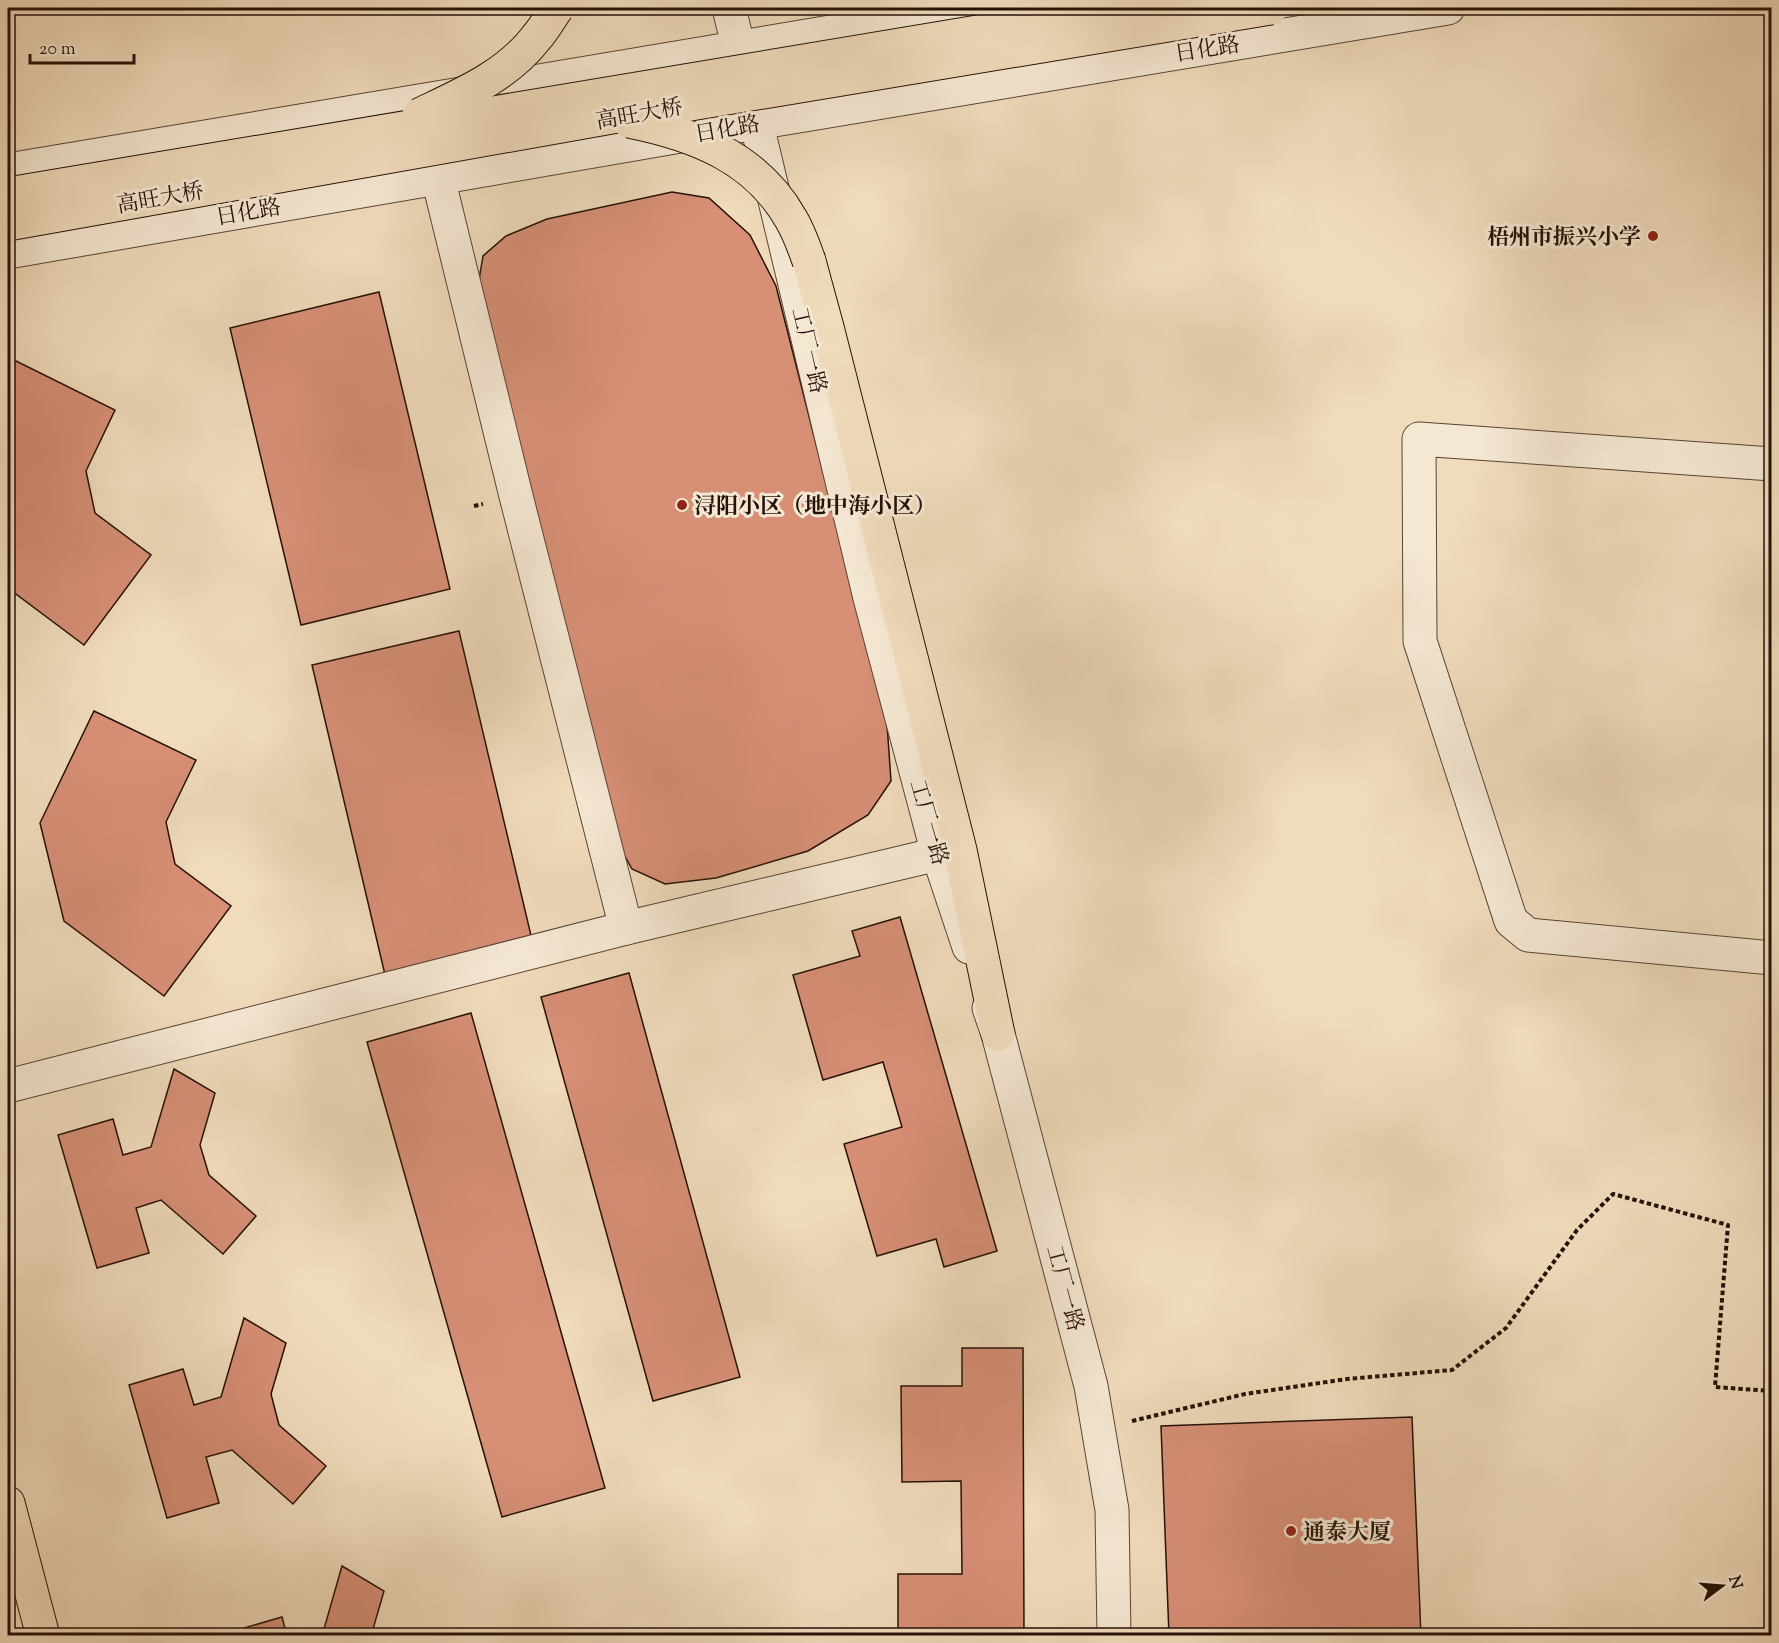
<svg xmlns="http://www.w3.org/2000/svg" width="1779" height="1643" font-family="'Sorts Mill Goudy','Noto Serif SC',serif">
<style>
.building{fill:#d78f76;stroke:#251108;stroke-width:1.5}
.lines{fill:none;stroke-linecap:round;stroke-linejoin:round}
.minor-casing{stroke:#584435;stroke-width:35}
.major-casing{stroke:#251108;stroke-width:35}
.path{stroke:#251108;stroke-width:4;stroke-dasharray:4.5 3;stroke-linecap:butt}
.minor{stroke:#f5e8d3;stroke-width:33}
.major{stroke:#f0dbbb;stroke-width:33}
.major-bridge-casing{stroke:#251108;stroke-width:35;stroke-linecap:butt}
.major-bridge{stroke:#f0dbbb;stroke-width:33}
.poi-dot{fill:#8f2418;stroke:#f5e8d3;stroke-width:2}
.labels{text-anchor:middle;stroke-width:6;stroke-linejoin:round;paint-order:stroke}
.street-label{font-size:22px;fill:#251108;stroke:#f5e8d3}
.poi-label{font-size:22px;font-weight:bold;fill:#251108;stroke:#f5e8d3;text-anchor:start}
</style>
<rect width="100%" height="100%" fill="#f0dbbb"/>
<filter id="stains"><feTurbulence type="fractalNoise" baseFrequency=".00333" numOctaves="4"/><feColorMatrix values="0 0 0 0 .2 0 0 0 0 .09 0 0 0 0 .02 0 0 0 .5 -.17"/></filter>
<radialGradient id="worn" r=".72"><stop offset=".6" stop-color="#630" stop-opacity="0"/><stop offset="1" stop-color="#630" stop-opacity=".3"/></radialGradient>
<!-- building -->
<g class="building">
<polygon points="672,192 709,198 750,235 776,286 887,724 891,781 868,815 808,851 716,878 665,884 632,869 618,844 478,286 483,256 506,236 547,219"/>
<polygon points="379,292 450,589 301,625 230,328"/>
<polygon points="14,360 115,410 86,471 95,513 151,555 84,645 8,588 8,374"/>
<polygon points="459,631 533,944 386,979 312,665"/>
<polygon points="94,711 196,760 166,822 175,864 231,906 164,996 64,921 40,823"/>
<polygon points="900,917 997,1251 944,1267 936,1239 877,1256 844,1144 902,1127 883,1062 823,1080 793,975 860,956 852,931"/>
<polygon points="629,973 740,1377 653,1401 541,997"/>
<polygon points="471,1013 605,1488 502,1517 367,1042"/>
<polygon points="174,1069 215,1093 200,1145 209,1175 256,1216 223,1254 161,1200 136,1208 149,1253 97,1268 58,1135 113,1119 123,1155 151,1147"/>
<polygon points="244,1318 286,1343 271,1394 279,1425 326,1466 293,1504 232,1450 206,1457 219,1503 167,1518 129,1385 183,1369 194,1405 221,1397"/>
<polygon points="962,1348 1023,1348 1024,1636 898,1636 898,1574 962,1574 961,1481 902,1482 901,1386 962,1386"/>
<polygon points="1412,1417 1421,1636 1169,1636 1161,1426"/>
<polygon points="342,1566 384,1591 371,1636 322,1636"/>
<polygon points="282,1617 287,1636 228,1636 227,1633"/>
</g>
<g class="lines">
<defs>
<g id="minor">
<polyline points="729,8 870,598 938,854 969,947"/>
<polyline points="8,170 974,8"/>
<polyline points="438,178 516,496 626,928"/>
<polyline points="8,252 756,123 1448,8"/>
<polyline points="1772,464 1419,439 1420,641 1511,921 1528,935 1772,958"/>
<polyline points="989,1008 998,1034 1091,1386 1112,1510 1114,1636"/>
<polyline points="8,1086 626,928 938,854"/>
</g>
<g id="major">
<polyline points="809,261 827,327 960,850 998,1034"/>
<polyline points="8,1503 43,1636"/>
</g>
</defs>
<!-- minor casing -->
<use href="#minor" class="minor-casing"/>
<!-- major casing -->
<use href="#major" class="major-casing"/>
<!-- path -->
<g class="path">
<polyline points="474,506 483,504"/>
<polyline points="1132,1421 1245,1394 1347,1379 1452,1370 1506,1328 1577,1230 1613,1194 1728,1225 1715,1387 1772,1391"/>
</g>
<!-- minor -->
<use href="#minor" class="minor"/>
<!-- major -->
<use href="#major" class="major"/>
<defs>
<g id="major-bridge">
<path d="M419,115C461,95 507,76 536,38C544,29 550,18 557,8"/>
<path d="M629,121C694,134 756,157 791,219C799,232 804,247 809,261"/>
<polyline points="8,194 1121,8"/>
<polyline points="8,224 612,117 1271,8"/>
</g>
</defs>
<!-- major-bridge casing -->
<use href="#major-bridge" class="major-bridge-casing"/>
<!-- major-bridge -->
<use href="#major-bridge" class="major-bridge"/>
</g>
<!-- markers -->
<g class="poi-dot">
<circle cx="1653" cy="236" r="6"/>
<circle cx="682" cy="505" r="6"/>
<circle cx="1291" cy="1531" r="6"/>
</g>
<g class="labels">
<!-- street labels -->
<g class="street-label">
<text transform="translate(1207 48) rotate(-9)" y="8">日化路</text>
<text transform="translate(639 113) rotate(-10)" y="8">高旺大桥</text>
<text transform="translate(727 128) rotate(-10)" y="8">日化路</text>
<text transform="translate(160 197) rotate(-10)" y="8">高旺大桥</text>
<text transform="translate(248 211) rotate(-10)" y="8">日化路</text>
<text transform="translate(810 350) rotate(77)" y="8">工厂一路</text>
<text transform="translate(930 822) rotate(74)" y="8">工厂一路</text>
<text transform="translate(1066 1288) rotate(75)" y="8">工厂一路</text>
</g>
<!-- poi labels -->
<g class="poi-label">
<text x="1641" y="244" text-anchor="end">梧州市振兴小学</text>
<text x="694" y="513">浔阳小区（地中海小区）</text>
<text x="1303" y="1539">通泰大厦</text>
</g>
</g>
<!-- margin -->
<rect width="1779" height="1643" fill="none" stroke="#f0dbbb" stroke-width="30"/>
<rect x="9" y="9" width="1761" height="1625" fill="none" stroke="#251108" stroke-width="3"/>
<rect x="15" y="15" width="1749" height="1613" fill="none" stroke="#251108" stroke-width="1.5"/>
<!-- north arrow -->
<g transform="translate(1722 1586) rotate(74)" stroke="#f5e8d3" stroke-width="4.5" paint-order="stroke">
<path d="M0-4.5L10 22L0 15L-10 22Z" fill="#251108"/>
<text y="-9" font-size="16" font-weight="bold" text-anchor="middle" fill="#251108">N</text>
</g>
<!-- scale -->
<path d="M30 54v9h104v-9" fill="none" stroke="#251108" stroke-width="3"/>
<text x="39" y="54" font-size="18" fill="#251108" stroke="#f5e8d3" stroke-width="4.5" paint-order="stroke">20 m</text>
<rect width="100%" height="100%" filter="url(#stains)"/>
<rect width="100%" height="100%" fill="url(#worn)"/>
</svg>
